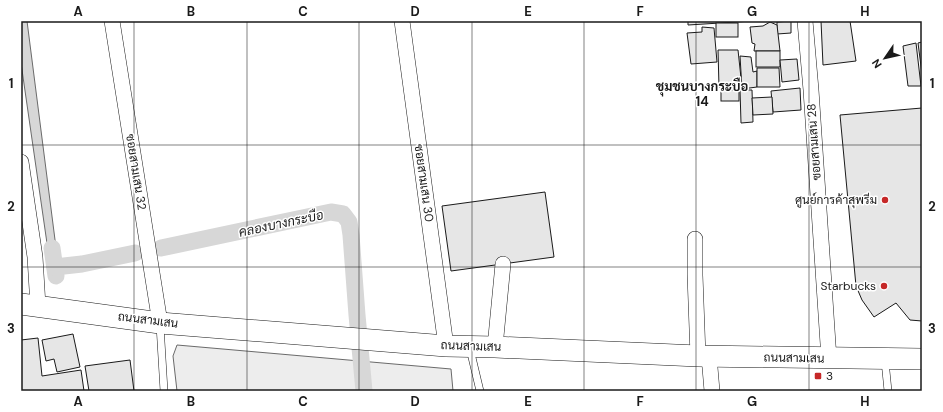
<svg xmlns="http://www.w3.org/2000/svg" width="943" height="412" font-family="'DM Sans',Sarabun,sans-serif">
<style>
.built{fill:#ededed;stroke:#6a6a6a}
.water{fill:#d7d7d7;stroke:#6a6a6a}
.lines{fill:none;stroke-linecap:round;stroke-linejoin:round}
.canal{stroke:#d7d7d7;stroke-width:17}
.building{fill:#e6e6e6;stroke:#1a1a1a}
.lane-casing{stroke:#1a1a1a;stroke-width:8}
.street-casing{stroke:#1a1a1a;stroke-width:16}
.secondary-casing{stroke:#1a1a1a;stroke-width:22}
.lane{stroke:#fff;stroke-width:7}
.street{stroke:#fff;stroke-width:15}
.secondary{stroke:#fff;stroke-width:21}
.grid{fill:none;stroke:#1a1a1a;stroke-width:1;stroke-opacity:0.55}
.poi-dot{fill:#c62828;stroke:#fff;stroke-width:1.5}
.labels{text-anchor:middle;stroke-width:3;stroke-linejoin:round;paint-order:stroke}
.street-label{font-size:12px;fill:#1a1a1a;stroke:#fff}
.poi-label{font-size:12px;fill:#1a1a1a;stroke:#fff;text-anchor:end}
.neighbourhood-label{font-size:13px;font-weight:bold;fill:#1a1a1a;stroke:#fff}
.water-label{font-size:13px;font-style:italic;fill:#1a1a1a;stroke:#fff}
.neatline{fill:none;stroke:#1a1a1a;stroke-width:1.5}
.grid-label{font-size:13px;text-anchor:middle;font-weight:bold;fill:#1a1a1a}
</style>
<rect width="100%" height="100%" fill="#fff"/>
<!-- built -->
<polygon class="built" points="177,345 451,369 453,391 177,391 173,356"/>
<!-- water -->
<polygon class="water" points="21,21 27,21 59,271 51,271 21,63"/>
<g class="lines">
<!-- canal -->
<g class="canal">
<polyline points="52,248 56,276"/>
<polyline points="161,248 331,212 343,214 349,222 351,235 357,315 364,391"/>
<polyline points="55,267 82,264 135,253"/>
</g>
</g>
<!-- building -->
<g class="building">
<polygon points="688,21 752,21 688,25"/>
<polygon points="791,21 791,33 777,34 777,22"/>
<polygon points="821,21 850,21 856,61 823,65"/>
<polygon points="770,22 777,25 780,51 754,51 755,44 752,43 750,27 763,26"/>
<rect x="716" y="23" width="22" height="14"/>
<polygon points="702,27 714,28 717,62 691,64 687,33 702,32"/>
<polygon points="922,42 922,74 918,43"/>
<polygon points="916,43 921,86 908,86 903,46"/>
<polygon points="718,50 738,50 741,78 735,78 735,87 719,87"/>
<rect x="756" y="51" width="24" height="16"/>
<polygon points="740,56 751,57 753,72 757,71 757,87 742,89"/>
<polygon points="797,59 799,80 782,82 780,60"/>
<polygon points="757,68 779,68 780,87 757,87"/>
<polygon points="800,88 801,110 773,112 771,91"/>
<rect x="721" y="90" width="18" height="11"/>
<polygon points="740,90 752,90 753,122 741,123"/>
<polygon points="772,97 773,114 753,115 752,98"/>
<polygon points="922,108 922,321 910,320 896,303 874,317 862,300 856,286 840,115"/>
<polygon points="545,192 554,257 451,271 442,206"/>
<polygon points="73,334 80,367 57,372 54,359 46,361 42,340"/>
<polygon points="38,338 42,376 81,370 84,391 21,391 21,340"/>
<polygon points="130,360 134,391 89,391 85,366"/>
</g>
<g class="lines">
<defs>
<g id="lane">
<polyline points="160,325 164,391"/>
<polyline points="470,349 480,391"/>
<polyline points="885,361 888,391"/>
</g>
<g id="street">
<polyline points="112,21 160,323"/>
<polyline points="402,21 446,346"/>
<polyline points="805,21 811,90 829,359"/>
<polyline points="21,162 35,257 38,306"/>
<polyline points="695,239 695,275 698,356"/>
<polyline points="495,347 503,264"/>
<polyline points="709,356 712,391"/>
</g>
<polyline id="secondary" points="21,304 160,323 446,346 495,347 698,356 922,359"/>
</defs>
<!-- lane casing -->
<use href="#lane" class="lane-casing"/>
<!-- street casing -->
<use href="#street" class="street-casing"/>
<!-- secondary casing -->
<use href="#secondary" class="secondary-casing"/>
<!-- lane -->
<use href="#lane" class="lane"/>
<!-- street -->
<use href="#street" class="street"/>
<!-- secondary -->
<use href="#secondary" class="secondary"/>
</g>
<!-- grid -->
<path class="grid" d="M134,21V391M247,21V391M359,21V391M472,21V391M584,21V391M696,21V391M809,21V391M21,145H922M21,267H922"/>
<!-- markers -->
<g class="poi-dot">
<circle cx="885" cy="200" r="4"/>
<circle cx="884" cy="286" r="4"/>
<rect x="814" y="372" width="8" height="8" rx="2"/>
</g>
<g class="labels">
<!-- street labels -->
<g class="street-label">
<text transform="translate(814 142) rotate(-94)" y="4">ซอยสามเสน 28</text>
<text transform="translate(136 172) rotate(81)" y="4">ซอยสามเสน 32</text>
<text transform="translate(424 183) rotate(82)" y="4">ซอยสามเสน 30</text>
<text transform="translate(148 320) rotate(7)" y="4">ถนนสามเสน</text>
<text transform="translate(471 346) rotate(2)" y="4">ถนนสามเสน</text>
<text transform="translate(794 358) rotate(1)" y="4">ถนนสามเสน</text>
</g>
<!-- poi labels -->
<g class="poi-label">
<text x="877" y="204">ศูนย์การค้าสุพรีม</text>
<text x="876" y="290">Starbucks</text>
<text x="826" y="380" text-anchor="start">3</text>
</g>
<!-- neighbourhood labels -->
<g class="neighbourhood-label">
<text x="702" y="91">ชุมชนบางกระบือ<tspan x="702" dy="15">14</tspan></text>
</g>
<!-- water labels -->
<g class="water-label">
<text transform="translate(281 223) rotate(-12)" y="5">คลองบางกระบือ</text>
</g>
</g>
<!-- border -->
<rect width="943" height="412" fill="none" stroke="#ffffff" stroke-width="44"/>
<!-- north arrow -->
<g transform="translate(885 58) rotate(236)" stroke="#ffffff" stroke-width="3" paint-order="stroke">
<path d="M0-3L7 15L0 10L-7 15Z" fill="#1a1a1a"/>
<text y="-6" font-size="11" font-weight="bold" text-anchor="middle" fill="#1a1a1a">N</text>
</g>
<rect x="22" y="22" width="899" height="368" class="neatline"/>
<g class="grid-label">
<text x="78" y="16">A</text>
<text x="191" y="16">B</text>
<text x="303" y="16">C</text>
<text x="415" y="16">D</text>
<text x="528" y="16">E</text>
<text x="640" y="16">F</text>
<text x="752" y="16">G</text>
<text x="865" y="16">H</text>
<text x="11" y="88">1</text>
<text x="932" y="88">1</text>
<text x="11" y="211">2</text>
<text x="932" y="211">2</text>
<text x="11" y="333">3</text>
<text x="932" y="333">3</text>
<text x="78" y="406">A</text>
<text x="191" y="406">B</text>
<text x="303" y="406">C</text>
<text x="415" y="406">D</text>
<text x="528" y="406">E</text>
<text x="640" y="406">F</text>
<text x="752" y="406">G</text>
<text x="865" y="406">H</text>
</g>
</svg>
